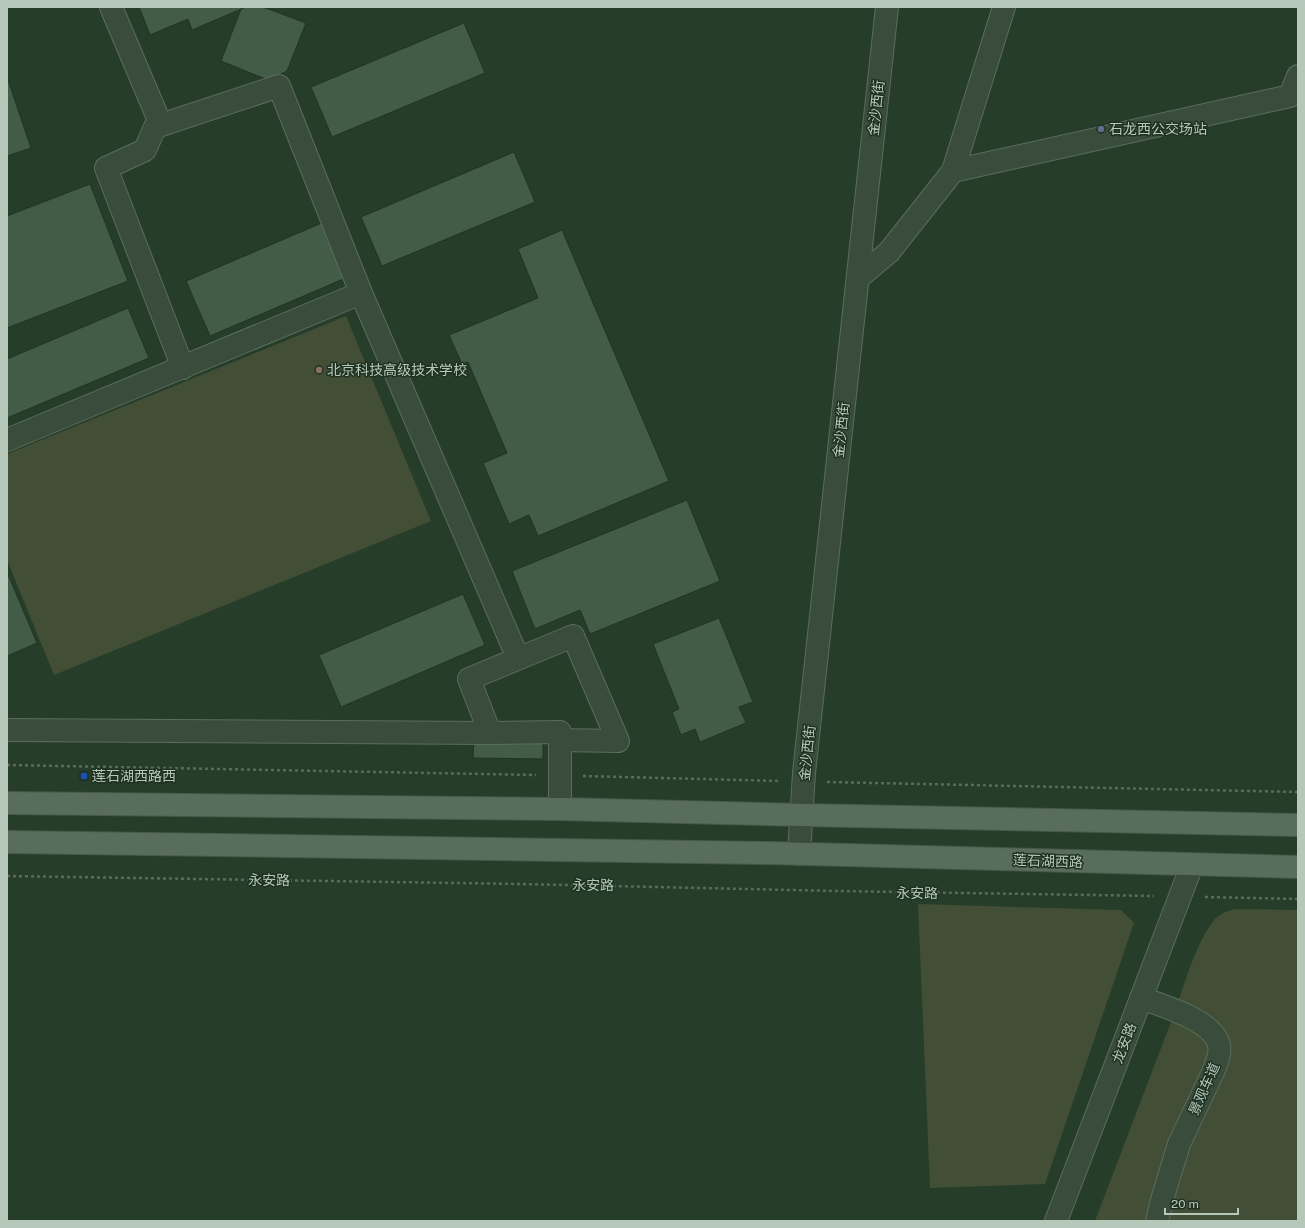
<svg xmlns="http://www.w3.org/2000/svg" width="1305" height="1228" font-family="'Public Sans','Noto Sans SC',sans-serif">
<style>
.green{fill:#434e36}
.building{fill:#425c47;stroke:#213424}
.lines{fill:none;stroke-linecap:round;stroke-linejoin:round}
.minor-casing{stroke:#5b6d5e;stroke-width:24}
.major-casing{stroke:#46594a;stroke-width:24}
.path{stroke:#5c6b57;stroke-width:2.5;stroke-dasharray:3 3;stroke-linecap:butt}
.minor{stroke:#3a4d3d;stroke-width:22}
.major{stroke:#586d5c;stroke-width:22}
.service-dot{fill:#5c6f8a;stroke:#1f3222;stroke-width:1.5}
.education-dot{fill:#8d6e63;stroke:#1f3222;stroke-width:1.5}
.transit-dot{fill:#1a4fb4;stroke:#1f3222;stroke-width:1.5}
.labels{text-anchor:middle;stroke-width:3;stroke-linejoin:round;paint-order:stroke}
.street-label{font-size:14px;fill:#b6c8ba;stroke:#1f3222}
.poi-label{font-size:14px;fill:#b6c8ba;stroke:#1f3222;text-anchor:start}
</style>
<rect width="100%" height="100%" fill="#263d2a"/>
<!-- green -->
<g class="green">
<polygon points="346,316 431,521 54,675 7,560 7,454"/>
<polygon points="918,904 1121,910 1134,923 1045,1184 930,1188"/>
<path d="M1235,909L1298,910V1221H1162L1224,1049L1176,1008C1185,982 1197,941 1214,920C1219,914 1228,911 1235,909Z"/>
<polygon points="1174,1014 1217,1046 1152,1221 1095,1221"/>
</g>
<!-- building -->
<g class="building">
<polygon points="139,7 246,7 192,30 188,19 150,35"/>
<polygon points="246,7 263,7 306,23 287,71 268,80 221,61 241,9"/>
<polygon points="464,23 485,73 332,137 311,87"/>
<polygon points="7,77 31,148 7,156"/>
<polygon points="514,152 535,202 382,266 361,217"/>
<polygon points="90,184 128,281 7,328 7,216"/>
<polygon points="324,222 348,277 210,336 186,281"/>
<polygon points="562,230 669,481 538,536 529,515 509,524 483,463 507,453 468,362 462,364 449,335 538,298 518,249"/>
<polygon points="128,308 149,358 7,418 7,359"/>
<polygon points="687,500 720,581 590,634 580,610 535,629 512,571"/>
<polygon points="7,572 37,643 7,656"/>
<polygon points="463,594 485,645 341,707 319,655"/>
<polygon points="719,618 753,702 739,707 746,723 700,742 695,729 681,735 672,712 679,709 653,644"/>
<polygon points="474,741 543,742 543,759 473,758"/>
</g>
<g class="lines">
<defs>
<g id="minor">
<polyline points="111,7 161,125"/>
<polyline points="1004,7 953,171 1290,96 1298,76"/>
<polyline points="858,278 889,252 953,171"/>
<polyline points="183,368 106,168 145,150 155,127 279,86 361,293 518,658"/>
<polyline points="7,440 361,293"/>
<polyline points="7,730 490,733"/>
<polyline points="560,809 560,740 618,741 573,636 469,679 490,733 560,732 560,740"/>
<polyline points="799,854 804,773 887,7"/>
<path d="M1141,998C1163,1006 1213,1020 1219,1045C1221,1054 1216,1064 1213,1072L1179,1144L1162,1200L1157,1221"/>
<polyline points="1056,1221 1192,865"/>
</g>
<g id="major">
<polyline points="7,803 560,809 802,815 1298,825"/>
<polyline points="7,842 770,853 1298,867"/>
</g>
</defs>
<!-- minor casing -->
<use href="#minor" class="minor-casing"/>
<!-- major casing -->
<use href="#major" class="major-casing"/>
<!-- path -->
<g class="path">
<polyline points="7,765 536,775"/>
<polyline points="583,776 780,781"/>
<polyline points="827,782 1298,792"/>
<polyline points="7,876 520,884 837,891 1154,896"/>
<polyline points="1205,897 1298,899"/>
</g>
<!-- minor -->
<use href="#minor" class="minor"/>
<!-- major -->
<use href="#major" class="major"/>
</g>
<!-- markers -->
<circle class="service-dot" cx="1101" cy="129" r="4"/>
<circle class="education-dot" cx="319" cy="370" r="4"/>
<rect class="transit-dot" x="80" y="772" width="8" height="8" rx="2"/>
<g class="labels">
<!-- street labels -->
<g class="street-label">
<text transform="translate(876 108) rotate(-84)" y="5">金沙西街</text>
<text transform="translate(841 430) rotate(-84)" y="5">金沙西街</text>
<text transform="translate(807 753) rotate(-84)" y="5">金沙西街</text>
<text transform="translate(1048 861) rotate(2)" y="5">莲石湖西路</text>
<text transform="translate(269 880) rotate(1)" y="5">永安路</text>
<text transform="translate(593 885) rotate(1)" y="5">永安路</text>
<text transform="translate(917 893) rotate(1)" y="5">永安路</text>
<text transform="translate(1124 1043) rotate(-69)" y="5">龙安路</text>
<text transform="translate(1204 1089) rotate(-66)" y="5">景观车道</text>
</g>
<!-- poi labels -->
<g class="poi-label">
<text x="1109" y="134">石龙西公交场站</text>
<text x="327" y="375">北京科技高级技术学校</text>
<text x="92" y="781">莲石湖西路西</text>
</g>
</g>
<!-- border -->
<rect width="1305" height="1228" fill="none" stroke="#b6c8ba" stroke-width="16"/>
<!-- scale -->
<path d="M1165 1208v6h73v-6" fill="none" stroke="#b6c8ba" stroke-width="2"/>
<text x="1171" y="1208" font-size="12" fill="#b6c8ba" stroke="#1f3222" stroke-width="3" paint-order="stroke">20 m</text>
</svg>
